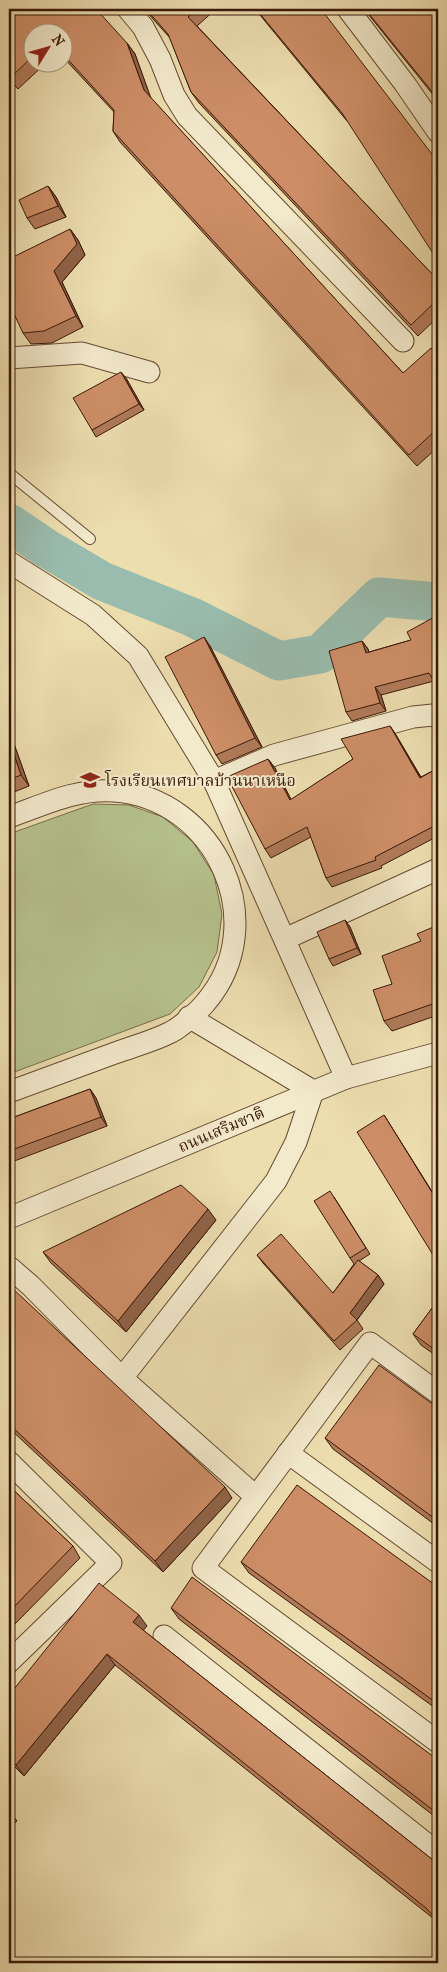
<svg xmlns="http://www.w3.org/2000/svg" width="447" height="1972" font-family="'IM FELL French Canon','Noto Serif Thai',serif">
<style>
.green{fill:#b6c28d;stroke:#786d4a}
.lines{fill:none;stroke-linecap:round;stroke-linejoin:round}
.river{stroke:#99bcae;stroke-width:39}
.lane-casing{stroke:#664a32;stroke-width:12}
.street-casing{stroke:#664a32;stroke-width:23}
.lane{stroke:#f3eacc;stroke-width:10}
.street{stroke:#f3eacc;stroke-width:21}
.wall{fill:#b07a59;stroke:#391808}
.shaded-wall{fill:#906348;stroke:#391808}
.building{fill:#cd8e67;stroke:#391808}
.labels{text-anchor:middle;stroke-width:4;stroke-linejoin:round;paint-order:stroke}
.poi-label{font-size:16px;fill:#391808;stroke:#f3eacc;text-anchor:start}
.street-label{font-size:16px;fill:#391808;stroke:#f3eacc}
</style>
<rect width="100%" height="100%" fill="#eddeb0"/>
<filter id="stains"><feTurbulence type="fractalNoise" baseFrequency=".004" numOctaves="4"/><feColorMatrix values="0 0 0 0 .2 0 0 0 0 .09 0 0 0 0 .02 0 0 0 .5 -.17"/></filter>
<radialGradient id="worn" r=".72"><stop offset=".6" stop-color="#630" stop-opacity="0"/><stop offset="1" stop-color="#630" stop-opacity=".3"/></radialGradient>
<!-- green -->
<polygon class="green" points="93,804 129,805 163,817 193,842 214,875 222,914 217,952 199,987 170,1014 9,1074 9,834"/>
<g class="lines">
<!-- river -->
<polyline class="river" points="9,523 46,548 102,581 192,617 279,661 320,654 379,597 438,602"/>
<defs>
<polyline id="lane" points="9,473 90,539"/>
<g id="street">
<polyline points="128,9 143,27 160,59 174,95 187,116 403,341"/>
<polyline points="348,9 405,84 438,132"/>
<polyline points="9,358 82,353 149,372"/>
<polyline points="9,562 93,615 138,656 214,781 346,1078"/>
<polyline points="214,781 274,755 413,717 433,715 438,718"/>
<path d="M9,817C43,805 77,788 114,791C216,798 273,923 206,1002C199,1011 181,1027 171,1032C154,1041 134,1046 115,1053C80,1066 44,1079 9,1092"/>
<polyline points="285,939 438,869"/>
<polyline points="9,1218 346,1078 438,1053"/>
<polyline points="9,1267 31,1286 122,1378 255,1496"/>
<polyline points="122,1378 276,1181 296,1142 313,1091 189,1017"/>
<polyline points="438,1393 370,1343 203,1568 438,1742"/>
<polyline points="288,1453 438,1562"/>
<polyline points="9,1462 111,1563 9,1662"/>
<polyline points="164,1636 438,1853"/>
</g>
</defs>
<!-- lane casing -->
<use href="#lane" class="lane-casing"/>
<!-- street casing -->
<use href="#street" class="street-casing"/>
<!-- lane -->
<use href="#lane" class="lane"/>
<!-- street -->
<use href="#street" class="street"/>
</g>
<!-- wall -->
<g class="wall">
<polygon points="9,9 127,43 135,54 150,97 403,373 438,356 438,447 417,466 120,142 113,131 114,112 62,56 62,32 32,32 32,62 47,62 18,89 9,79"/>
<polygon points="144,9 216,9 197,26 434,276 438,273 438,317 418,336 199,103 191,92 170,38"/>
<polygon points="255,9 321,9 347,121"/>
<polygon points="364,9 438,9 438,101"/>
<polygon points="48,186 56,197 66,217 35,229 27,218"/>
<polygon points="70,229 78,240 85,255 62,282 83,327 52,343 31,344 23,333"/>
<polygon points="126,378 144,410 96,437 92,430"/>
<polygon points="411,640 434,681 381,695 386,711 352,721 346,712 362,641 368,649 369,652"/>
<polygon points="210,646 262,747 222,764 216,755"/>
<polygon points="390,726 396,735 421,777 438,768 438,836 381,866 382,868 332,887 326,878 311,837 271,858 265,849 268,759 275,768 291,800 353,759"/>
<polygon points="9,730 29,786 9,794"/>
<polygon points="345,920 350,927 361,954 333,966 329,959"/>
<polygon points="438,925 438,1015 392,1031 384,1021 392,984 421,941"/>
<polygon points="90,1089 96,1098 107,1126 9,1163 9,1119"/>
<polygon points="334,1197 370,1254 359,1261 378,1275 384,1284 357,1320 363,1329 340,1350 263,1263 257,1255 333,1293 354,1264 350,1258"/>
<polygon points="216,1220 126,1332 51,1263 43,1252"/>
<polygon points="9,1289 232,1498 163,1572 9,1428"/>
<polygon points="438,1300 438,1357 421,1345 413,1334"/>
<polygon points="438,1408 438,1527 333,1449 325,1438"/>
<polygon points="9,1486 73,1546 80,1558 10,1629 9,1628"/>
<polygon points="241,1562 438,1587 438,1710 249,1573"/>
<polygon points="171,1608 438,1760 438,1819 179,1619"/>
<polygon points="147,1626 143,1630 438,1864 438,1923 434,1919 115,1665 24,1776 9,1761 9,1685 14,1689"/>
</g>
<!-- shaded-wall -->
<g class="shaded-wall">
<polygon points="127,43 135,54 152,101 144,90"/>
<polygon points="48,186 56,197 66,217 58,206"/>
<polygon points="70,229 78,240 85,255 62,282 83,327 76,316 54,271"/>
<polygon points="121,372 126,378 144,410 139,404"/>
<polygon points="204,637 210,646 262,747 255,738"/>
<polygon points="362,641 368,649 371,661 366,653"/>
<polygon points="375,687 381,695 386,711 380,703"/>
<polygon points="390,726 396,735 426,787 420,778"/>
<polygon points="9,730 29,786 21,775 9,740"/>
<polygon points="268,759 275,768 296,809 290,800"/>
<polygon points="345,920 350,927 361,954 357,948"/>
<polygon points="90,1089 96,1098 107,1126 101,1117"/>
<polygon points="384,1115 438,1201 438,1202"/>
<polygon points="208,1209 216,1220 126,1332 118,1321"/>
<polygon points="378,1275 384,1284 356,1321 350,1313"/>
<polygon points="225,1487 232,1498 163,1572 155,1561"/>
<polygon points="139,1615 147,1626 141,1633 133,1622"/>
<polygon points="107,1654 115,1665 24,1776 16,1765"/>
<polygon points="9,1810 17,1821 9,1829"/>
</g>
<!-- building -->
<g class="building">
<polygon points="9,9 96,9 127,43 144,90 403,373 431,348 438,356 438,428 409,455 113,131 114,110 62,53 62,32 32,32 32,57 10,78 9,76"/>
<polygon points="146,9 197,9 188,17 434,276 438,273 438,299 411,325 191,92 168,34"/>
<polygon points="256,9 321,9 438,162 438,261 342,113"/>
<polygon points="365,9 438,9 438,99"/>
<polygon points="48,186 58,206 27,218 19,200"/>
<polygon points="70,229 77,244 54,271 76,316 44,331 23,333 9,303 9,259"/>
<polygon points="121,372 139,404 92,430 73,398"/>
<polygon points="438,615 438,688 429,673 375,687 380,703 346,712 329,651 362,641 366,653 411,640 407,632"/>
<polygon points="204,637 255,738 216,755 165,657"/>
<polygon points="390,726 420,778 438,768 438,824 375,857 376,860 326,878 307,827 265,849 227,777 268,759 290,800 353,759 341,739"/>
<polygon points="9,740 21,775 9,780"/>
<polygon points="345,920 357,948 329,959 317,932"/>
<polygon points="438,925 438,1002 384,1021 373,990 392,984 382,956 421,941 417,934"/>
<polygon points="90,1089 101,1117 9,1151 9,1119"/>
<polygon points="384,1115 438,1202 438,1263 357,1132"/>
<polygon points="181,1185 208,1209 118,1321 43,1252"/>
<polygon points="330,1191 366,1248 350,1258 314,1201"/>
<polygon points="281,1234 333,1293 358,1260 378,1275 350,1313 357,1320 334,1341 257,1255"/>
<polygon points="11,1287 225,1487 155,1561 9,1424 9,1289"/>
<polygon points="438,1300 438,1352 413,1334"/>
<polygon points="379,1365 438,1408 438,1521 325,1438"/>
<polygon points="297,1485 438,1587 438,1704 241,1562"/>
<polygon points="9,1486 73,1546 9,1612"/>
<polygon points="192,1577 438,1760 438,1814 171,1608"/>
<polygon points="99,1583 139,1615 133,1622 438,1864 438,1921 426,1908 107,1654 16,1765 9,1758 9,1685 14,1689"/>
</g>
<!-- icons -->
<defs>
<symbol id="school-bare" viewBox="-9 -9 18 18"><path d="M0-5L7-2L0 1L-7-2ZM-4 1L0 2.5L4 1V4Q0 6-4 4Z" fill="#8f2418" stroke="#f3eacc" stroke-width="2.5" paint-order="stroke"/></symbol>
</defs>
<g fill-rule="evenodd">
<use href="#school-bare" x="76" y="766" width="28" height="28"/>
</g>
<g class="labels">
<!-- poi labels -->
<g class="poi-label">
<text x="105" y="786">โรงเรียนเทศบาลบ้านนาเหนือ</text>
</g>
<!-- street labels -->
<g class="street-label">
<text transform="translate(221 1129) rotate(-23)" y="6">ถนนเสริมชาติ</text>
</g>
</g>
<!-- margin -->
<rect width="447" height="1972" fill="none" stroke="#eddeb0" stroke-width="30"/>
<rect x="10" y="10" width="427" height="1952" fill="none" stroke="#391808" stroke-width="2.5"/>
<rect x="15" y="15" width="417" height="1942" fill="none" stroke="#391808"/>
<!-- north arrow -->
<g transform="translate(48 48) rotate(53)"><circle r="24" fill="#f3eacc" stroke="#a9967e"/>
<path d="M0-4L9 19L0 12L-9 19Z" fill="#8f2418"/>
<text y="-8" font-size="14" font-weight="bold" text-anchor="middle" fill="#391808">N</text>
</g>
<rect width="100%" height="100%" filter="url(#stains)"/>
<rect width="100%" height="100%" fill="url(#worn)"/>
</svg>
